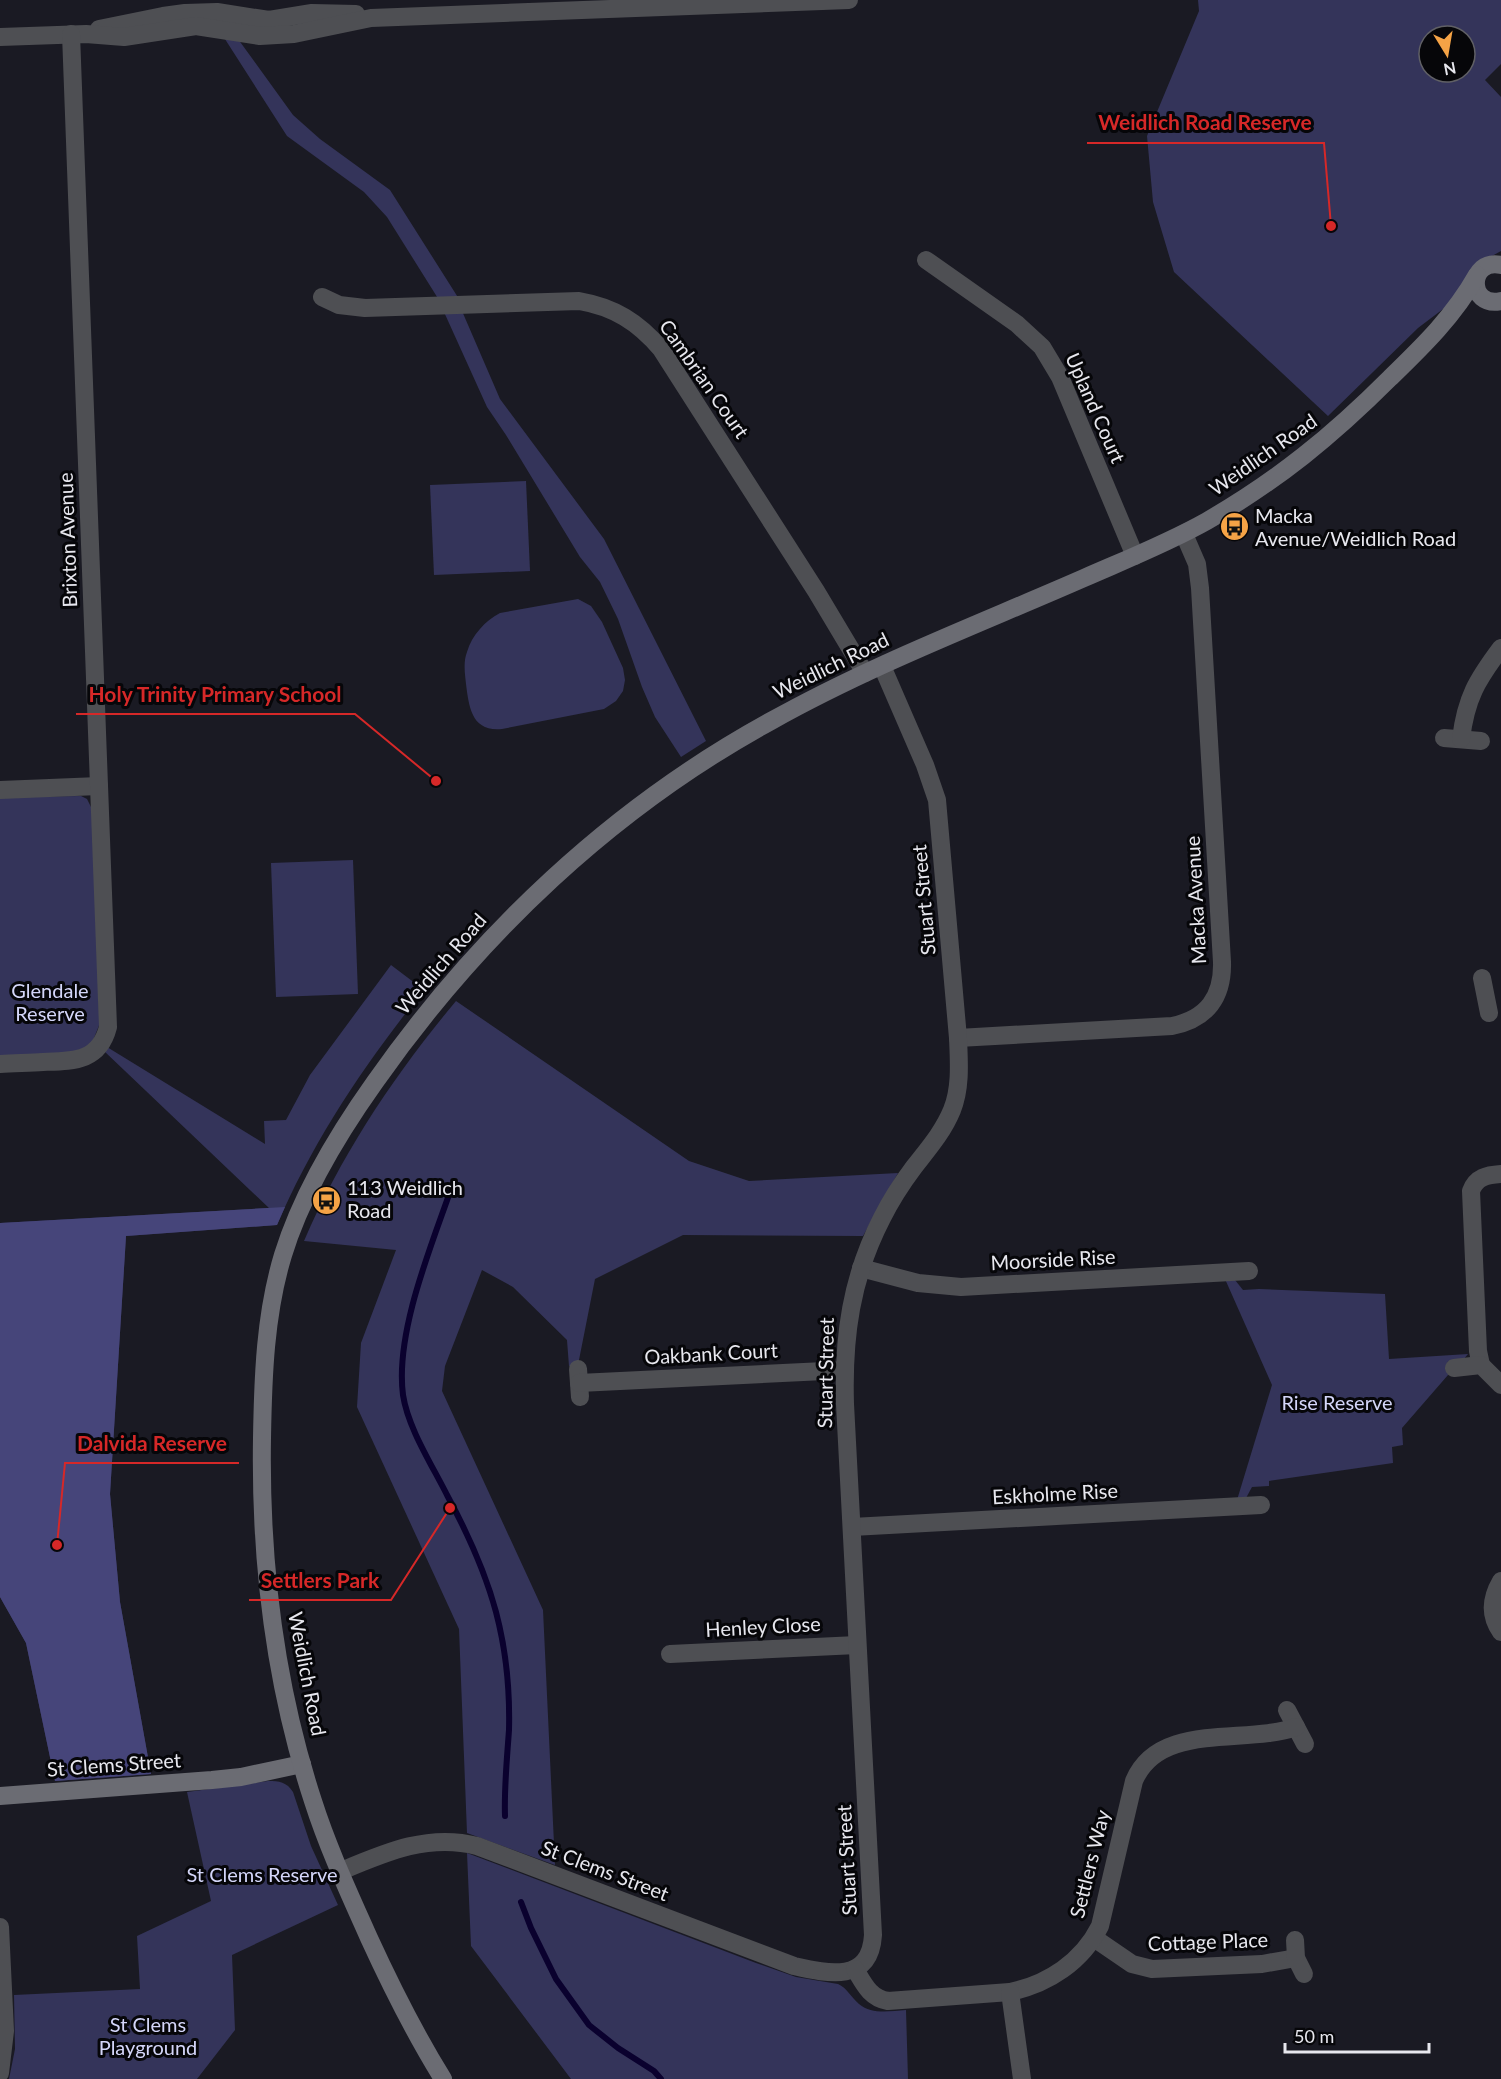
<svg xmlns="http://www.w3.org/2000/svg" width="1501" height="2079" font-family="Lato,sans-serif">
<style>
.green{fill:#34345a;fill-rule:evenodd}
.forest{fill:#46457a}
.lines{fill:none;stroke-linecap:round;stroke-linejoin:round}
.stream{stroke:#0a012e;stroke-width:6}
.street{stroke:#4e4f53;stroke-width:18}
.secondary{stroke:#6b6c73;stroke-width:18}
.labels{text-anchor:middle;stroke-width:6;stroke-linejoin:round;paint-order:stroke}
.street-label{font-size:20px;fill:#e7e7ee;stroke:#060609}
.poi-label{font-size:20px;fill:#e7e7ee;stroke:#060609;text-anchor:start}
.park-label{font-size:20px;fill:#d4d6f9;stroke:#060609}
.leader{fill:none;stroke:#d62828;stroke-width:2}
.callout-dot{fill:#d62828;stroke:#060609;stroke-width:2}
.callout-label{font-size:21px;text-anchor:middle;font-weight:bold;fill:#d62828;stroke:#060609;stroke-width:6;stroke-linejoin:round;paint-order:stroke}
</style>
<rect width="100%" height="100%" fill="#1a1a23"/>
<!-- green -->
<g class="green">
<path d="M1198,0H1501V64L1485,80L1501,97V251L1492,256L1451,303L1418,328L1328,416L1174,272L1153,202L1147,136L1199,11ZM1429,36H1465V72H1429Z"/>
<polygon points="223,36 238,39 293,115 320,139 390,190 459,299 439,300 387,217 364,192 287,136"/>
<polygon points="462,311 500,399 604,539 706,741 681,757 655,717 642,687 618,619 600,582 580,557 506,435 487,407 444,312"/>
<polygon points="526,481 530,571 434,575 430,485"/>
<path d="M578,599L591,606L602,622L623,668L625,680L623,691L616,701L604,709L502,729C472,732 469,708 466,684C465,674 463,662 467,652C472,635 485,621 500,613Z"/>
<polygon points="81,796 87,799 92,809 102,1018 92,1043 77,1053 0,1057 0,797"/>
<polygon points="353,860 358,994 276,997 271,863"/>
<path d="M391,965L424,990C366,1062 314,1139 277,1225L126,1236L110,1494L120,1602L151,1774L55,1781L26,1643L0,1597V1223L269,1208L104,1051L107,1047L265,1144L264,1121L286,1120L310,1075Z"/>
<path d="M456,1001L689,1161L749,1181L898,1173L863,1236L683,1235L595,1279L578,1365L569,1366L567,1340L513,1287L482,1270L445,1366L442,1391L543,1610L555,1865L467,1833L459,1629L357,1407L361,1343L396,1250L304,1241C342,1153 395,1074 456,1001Z"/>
<polygon points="1225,1279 1235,1280 1243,1290 1259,1289 1385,1294 1389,1359 1468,1354 1463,1360 1447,1362 1448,1375 1402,1428 1403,1445 1392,1447 1393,1463 1269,1481 1269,1486 1252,1487 1246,1498 1237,1500 1272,1385"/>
<path d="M268,1781C279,1781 287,1782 293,1792L311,1846L338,1905L232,1955L235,2030L197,2079H9L15,2049L14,1995L140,1989L137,1936L211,1901L187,1792Z"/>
<path d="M467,1853L756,1963L796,1977L838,1984C847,1988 851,1997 859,2004C872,2015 890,2011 906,2010L908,2079H571L471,1946Z"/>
</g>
<!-- forest -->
<polygon class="forest" points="285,1207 277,1225 126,1236 110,1494 120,1602 151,1774 55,1781 26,1643 0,1597 0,1223"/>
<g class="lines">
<!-- stream -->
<g class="stream">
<path d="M450,1192C430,1249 395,1334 403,1395C408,1428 432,1465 447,1495C467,1532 485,1571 496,1612C506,1650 510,1691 509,1730C507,1759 504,1787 505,1816"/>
<polyline points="521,1902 531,1928 556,1979 589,2025 618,2048 654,2071 661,2079"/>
</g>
<!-- street -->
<g class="street">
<polyline points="99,29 163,16 185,13 217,12 269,20 312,13 356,14"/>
<polyline points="0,37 86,34 124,37 196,26 260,36 294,34 371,18 849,0"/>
<polyline points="926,260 1017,324 1042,347 1060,377 1135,556"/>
<path d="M322,297L339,305L365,308L579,301C614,307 638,322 661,349L816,591L865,673"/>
<polyline points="1444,738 1481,741"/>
<path d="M1461,739C1466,698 1477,680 1501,648"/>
<polyline points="0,790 99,786"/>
<polyline points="1482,978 1489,1013"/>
<path d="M958,1038L1172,1026C1207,1019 1223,997 1222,962L1200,588L1197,564L1184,534"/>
<path d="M0,1064C14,1063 29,1063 43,1062C73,1061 99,1062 108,1027L71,34"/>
<polyline points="861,1268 918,1283 961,1287 1249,1271"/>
<path d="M1481,1365L1478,1351L1471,1191C1476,1177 1487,1175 1501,1174"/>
<polyline points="1454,1368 1481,1365 1501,1385"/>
<polyline points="578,1369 580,1397"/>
<polyline points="579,1383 845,1370"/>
<polyline points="852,1527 1261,1505"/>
<path d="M1501,1581C1491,1598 1489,1615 1501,1632"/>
<polyline points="670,1654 857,1645"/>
<polyline points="1287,1710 1305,1744"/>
<path d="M339,1872C384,1853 428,1833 477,1846L794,1966C829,1974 870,1983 873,1935L845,1404C843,1337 851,1278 882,1218C891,1200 902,1183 914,1167C928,1149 943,1132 952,1110C961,1088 959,1062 958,1038L937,800L925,765L882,666"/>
<polyline points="0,1927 5,2031 0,2073"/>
<polyline points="1094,1938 1132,1964 1152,1969 1262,1964 1296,1958"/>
<polyline points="1295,1940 1296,1958 1304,1974"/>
<path d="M855,1969C864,1984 870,1998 888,2001L1010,1992C1048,1984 1082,1962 1100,1926L1134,1781C1159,1721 1246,1745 1296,1727"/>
<polyline points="1010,1992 1022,2079"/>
</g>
<!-- secondary -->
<g class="secondary">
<path d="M1501,265C1468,258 1467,308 1501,301"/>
<polyline points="0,1796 212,1780 241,1777 302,1764"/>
<path d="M443,2079C415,2034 391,1986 369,1938C349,1893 328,1848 313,1801C275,1685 260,1560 262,1438C263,1377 265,1314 283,1255C302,1193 338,1134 375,1082C479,934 612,808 771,721C871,665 979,624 1084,578C1125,560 1168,543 1207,521C1278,480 1332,436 1390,378C1423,346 1454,316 1477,275"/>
</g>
</g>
<!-- icons -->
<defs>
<symbol id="bus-disc" viewBox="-11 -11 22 22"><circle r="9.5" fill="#f5a346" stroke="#060609"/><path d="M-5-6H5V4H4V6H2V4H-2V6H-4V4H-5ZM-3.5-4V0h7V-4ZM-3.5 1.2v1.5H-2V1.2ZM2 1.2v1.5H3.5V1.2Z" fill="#111"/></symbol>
</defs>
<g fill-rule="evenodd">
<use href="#bus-disc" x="1218" y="510" width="33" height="33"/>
<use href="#bus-disc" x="310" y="1184" width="33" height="33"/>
</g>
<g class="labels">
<!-- street labels -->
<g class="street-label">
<text transform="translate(704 379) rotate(55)" y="7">Cambrian Court</text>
<text transform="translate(1095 408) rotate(66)" y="7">Upland Court</text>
<text transform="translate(1263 455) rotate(-35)" y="7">Weidlich Road</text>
<text transform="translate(68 540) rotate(-92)" y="7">Brixton Avenue</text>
<text transform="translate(831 666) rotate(-26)" y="7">Weidlich Road</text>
<text transform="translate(924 900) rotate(-95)" y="7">Stuart Street</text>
<text transform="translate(1196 900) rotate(-93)" y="7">Macka Avenue</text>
<text transform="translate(441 964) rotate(-49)" y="7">Weidlich Road</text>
<text transform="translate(1053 1260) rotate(-3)" y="7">Moorside Rise</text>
<text transform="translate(711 1354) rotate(-3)" y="7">Oakbank Court</text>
<text transform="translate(826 1373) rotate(-89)" y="7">Stuart Street</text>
<text transform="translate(1055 1494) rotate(-3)" y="7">Eskholme Rise</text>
<text transform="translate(763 1627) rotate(-3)" y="7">Henley Close</text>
<text transform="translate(307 1674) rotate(79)" y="7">Weidlich Road</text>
<text transform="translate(114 1765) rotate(-4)" y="7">St Clems Street</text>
<text transform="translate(847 1860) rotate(-93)" y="7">Stuart Street</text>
<text transform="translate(1090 1864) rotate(-76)" y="7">Settlers Way</text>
<text transform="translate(605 1871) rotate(21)" y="7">St Clems Street</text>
<text transform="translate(1208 1942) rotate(-2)" y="7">Cottage Place</text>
</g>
<!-- poi labels -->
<g class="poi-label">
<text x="1255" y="523">Macka<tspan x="1255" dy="23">Avenue/Weidlich Road</tspan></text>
<text x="347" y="1195">113 Weidlich<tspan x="347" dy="23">Road</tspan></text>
</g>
<!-- park labels -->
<g class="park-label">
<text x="50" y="998">Glendale<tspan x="50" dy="23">Reserve</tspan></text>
<text x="1337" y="1410">Rise Reserve</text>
<text x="262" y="1882">St Clems Reserve</text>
<text x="148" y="2032">St Clems<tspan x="148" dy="23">Playground</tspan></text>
</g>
</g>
<!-- callouts -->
<path class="leader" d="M1331 226L1324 143H1087M436 781L355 714H76M57 1545L65 1463H239M450 1508L391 1600H249"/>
<g class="callout-dot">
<circle cx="1331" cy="226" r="6"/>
<circle cx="436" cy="781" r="6"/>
<circle cx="57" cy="1545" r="6"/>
<circle cx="450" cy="1508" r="6"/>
</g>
<g class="callout-label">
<text x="1205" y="130">Weidlich Road Reserve</text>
<text x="215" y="702">Holy Trinity Primary School</text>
<text x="152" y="1451">Dalvida Reserve</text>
<text x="320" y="1588">Settlers Park</text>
</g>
<!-- north arrow -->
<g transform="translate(1447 54) rotate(169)"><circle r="28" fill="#060609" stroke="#606065" stroke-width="1.5"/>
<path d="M0-4.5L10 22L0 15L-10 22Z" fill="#f5a346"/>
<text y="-9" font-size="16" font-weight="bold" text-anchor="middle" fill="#e7e7ee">N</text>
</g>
<!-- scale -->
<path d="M1285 2043v9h144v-9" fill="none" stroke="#e7e7ee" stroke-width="3"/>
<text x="1294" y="2043" font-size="18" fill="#e7e7ee" stroke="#060609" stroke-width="4.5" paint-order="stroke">50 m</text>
</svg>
